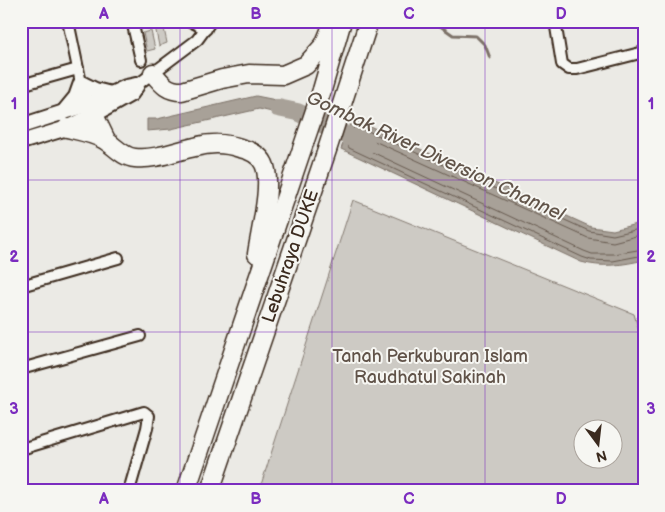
<svg xmlns="http://www.w3.org/2000/svg" width="665" height="512" font-family="'Balsamiq Sans',sans-serif">
<style>
.green{fill:#cdcac4;stroke:#847a71;fill-rule:evenodd}
.water{fill:#a8a198;stroke:#7c7167}
.lines{fill:none;stroke-linecap:round;stroke-linejoin:round}
.shore{stroke:#675a4f;stroke-width:1}
.stream{stroke:#7c7167;stroke-width:3}
.river{stroke:#a8a198;stroke-width:18}
.street-casing{stroke:#3b2a1e;stroke-width:14}
.secondary-casing{stroke:#3b2a1e;stroke-width:18}
.highway-casing{stroke:#3b2a1e;stroke-width:21}
.street{stroke:#f6f6f2;stroke-width:10}
.secondary{stroke:#f6f6f2;stroke-width:14}
.highway{stroke:#f6f6f2;stroke-width:18}
.grid{fill:none;stroke:#7b2cbf;stroke-width:1;stroke-opacity:0.55}
.labels{text-anchor:middle;stroke-width:4;stroke-linejoin:round;paint-order:stroke}
.street-label{font-size:18px;fill:#3b2a1e;stroke:#f6f6f2}
.park-label{font-size:18px;fill:#605248;stroke:#f6f6f2}
.water-label{font-size:19px;font-style:italic;fill:#615449;stroke:#f6f6f2}
.neatline{fill:none;stroke:#7b2cbf;stroke-width:2}
.grid-label{font-size:16px;text-anchor:middle;font-weight:bold;fill:#7b2cbf}
</style>
<rect width="100%" height="100%" fill="#ebeae5"/>
<filter id="ink" filterUnits="userSpaceOnUse"><feTurbulence type="fractalNoise" baseFrequency=".02" numOctaves="2"/><feDisplacementMap in="SourceGraphic" scale="10" xChannelSelector="R" yChannelSelector="G"/><feConvolveMatrix kernelMatrix="1 2 1 2 8 2 1 2 1" color-interpolation-filters="sRGB"/></filter>
<g filter="url(#ink)">
<!-- green -->
<g class="green">
<polygon points="163,24 167,43 159,46 155,26"/>
<polygon points="151,31 155,49 147,51 143,33"/>
<path d="M353,200L634,314L644,349V491H259ZM582,430H612V460H582Z"/>
</g>
<!-- water -->
<g class="water">
<polygon points="256,96 291,103 303,107 298,118 259,109 171,129 147,131 147,119 157,119"/>
<path d="M352,118L591,227L613,230L644,222V260C623,265 602,268 581,262L341,149Z"/>
</g>
<g class="lines">
<!-- shore -->
<g class="shore">
<polyline points="644,228 613,235 589,231 357,126 354,127 348,145 349,148 582,257 591,260 613,261 644,255"/>
<polyline points="644,234 613,242 588,238 361,135 358,136 356,141 357,145 584,251 592,254 613,254 644,249"/>
</g>
<!-- stream -->
<polyline class="stream" points="433,21 453,35 476,36 485,45 490,58"/>
<!-- river -->
<polyline class="river" points="278,108 297,112 367,145"/>
<defs>
<g id="street">
<polyline points="68,21 81,83 91,110"/>
<polyline points="132,21 141,60"/>
<polyline points="190,21 206,29"/>
<polyline points="555,21 562,64 569,69 577,69 644,52"/>
<polyline points="21,85 78,69"/>
<polyline points="137,85 197,40 211,21"/>
<polyline points="21,286 118,258"/>
<polyline points="21,369 140,336"/>
<polyline points="21,449 144,412 149,416 147,428 129,491"/>
</g>
<g id="secondary">
<polyline points="62,114 76,97 81,83 95,90 111,94"/>
<polyline points="21,126 89,104 126,87 136,85"/>
<polyline points="21,142 67,128 94,115 131,94 137,85"/>
</g>
<g id="highway">
<path d="M153,73C162,84 167,91 182,91L222,79L249,74L283,75L306,65L324,45L332,26"/>
<polyline points="94,115 106,140"/>
<path d="M67,128C80,131 92,133 103,139C114,145 122,157 135,158C155,160 176,151 195,147C209,143 226,143 240,148C249,150 260,155 264,164C273,183 260,232 257,254"/>
<polyline points="186,491 322,90 342,21"/>
<polyline points="210,491 327,150 369,21"/>
</g>
</defs>
<!-- street casing -->
<use href="#street" class="street-casing"/>
<!-- secondary casing -->
<use href="#secondary" class="secondary-casing"/>
<!-- highway casing -->
<use href="#highway" class="highway-casing"/>
<!-- street -->
<use href="#street" class="street"/>
<!-- secondary -->
<use href="#secondary" class="secondary"/>
<!-- highway -->
<use href="#highway" class="highway"/>
</g>
</g>
<!-- grid -->
<path class="grid" d="M180,21V491M332,21V491M485,21V491M21,180H644M21,332H644"/>
<g class="labels">
<!-- street labels -->
<g class="street-label">
<text transform="translate(290 256) rotate(-71)" y="6">Lebuhraya DUKE</text>
</g>
<!-- park labels -->
<g class="park-label">
<text x="430" y="362">Tanah Perkuburan Islam<tspan x="430" dy="21">Raudhatul Sakinah</tspan></text>
</g>
<!-- water labels -->
<g class="water-label">
<text transform="translate(436 155) rotate(25)" y="7">Gombak River Diversion Channel</text>
</g>
</g>
<!-- margin -->
<rect width="665" height="512" fill="none" stroke="#f6f6f2" stroke-width="55"/>
<!-- north arrow -->
<g transform="translate(598 444) rotate(165)"><circle r="24" fill="#f6f6f2" stroke="#aba49d"/>
<path d="M0-4L9 19L0 12L-9 19Z" fill="#3b2a1e"/>
<text y="-8" font-size="14" font-weight="bold" text-anchor="middle" fill="#3b2a1e">N</text>
</g>
<rect x="28" y="28" width="610" height="456" class="neatline"/>
<g class="grid-label">
<text x="104" y="19">A</text>
<text x="256" y="19">B</text>
<text x="409" y="19">C</text>
<text x="561" y="19">D</text>
<text x="14" y="109">1</text>
<text x="651" y="109">1</text>
<text x="14" y="262">2</text>
<text x="651" y="262">2</text>
<text x="14" y="414">3</text>
<text x="651" y="414">3</text>
<text x="104" y="504">A</text>
<text x="256" y="504">B</text>
<text x="409" y="504">C</text>
<text x="561" y="504">D</text>
</g>
</svg>
